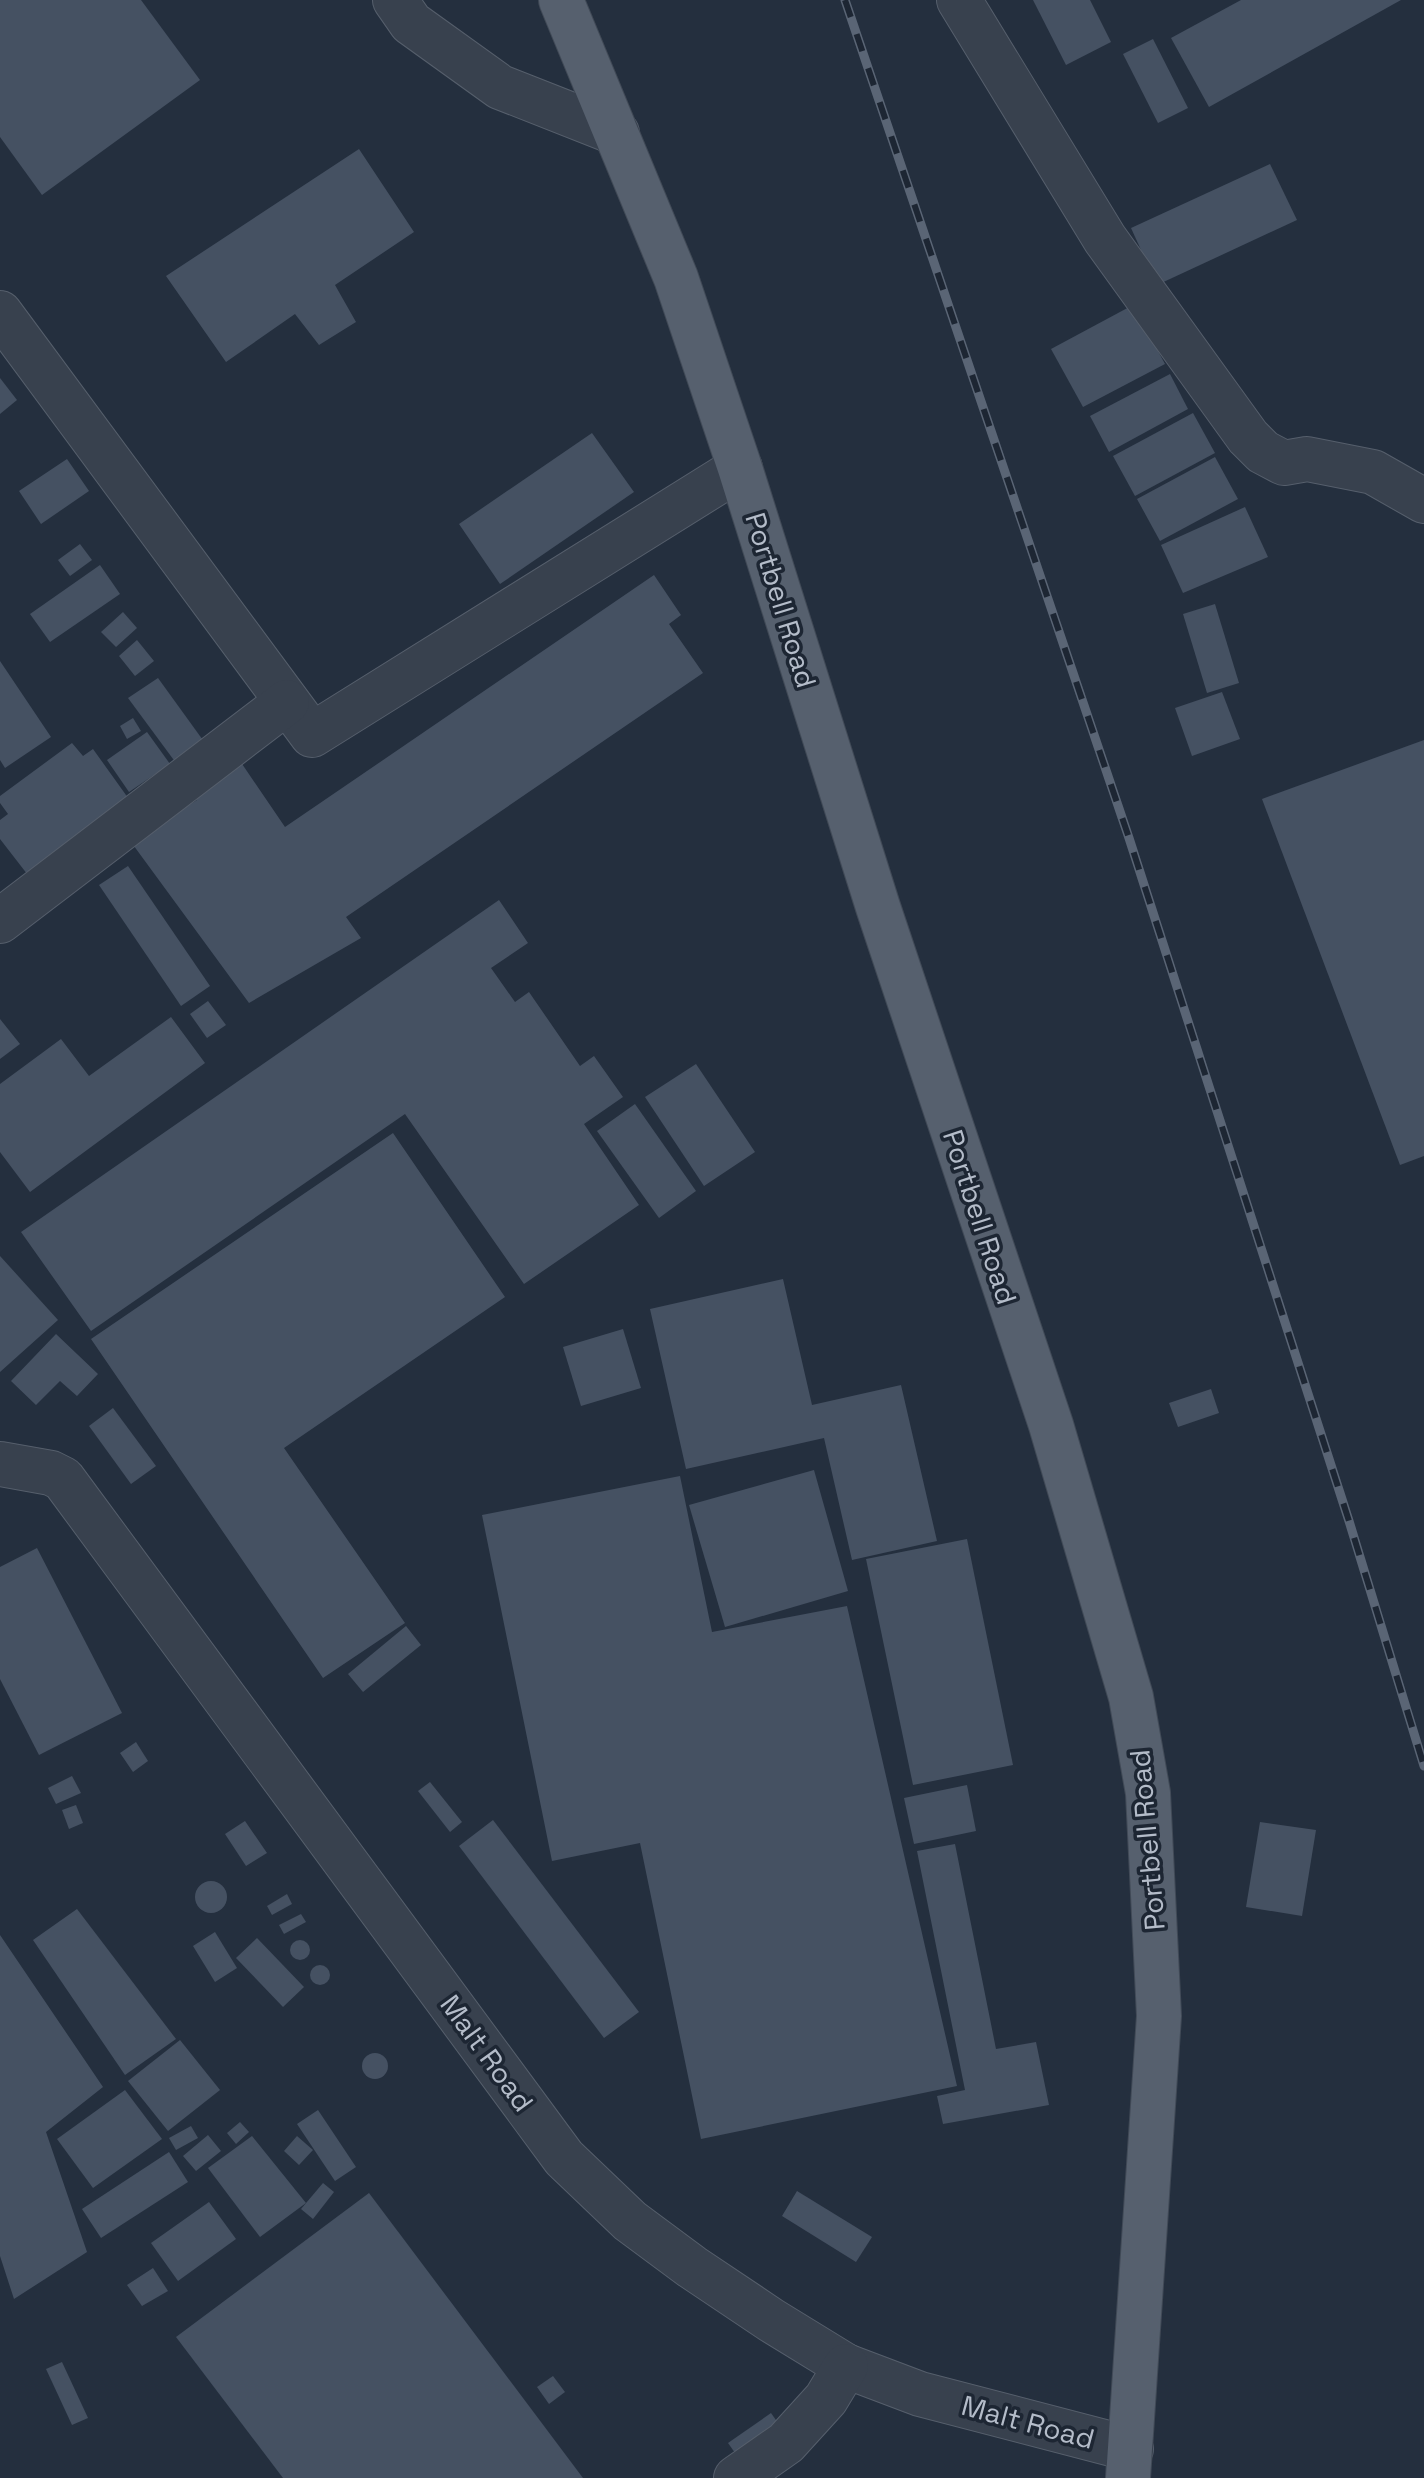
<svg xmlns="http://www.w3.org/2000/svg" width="1424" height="2478" font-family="'Space Grotesk',sans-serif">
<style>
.building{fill:#455162}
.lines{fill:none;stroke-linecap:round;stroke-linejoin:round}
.minor-casing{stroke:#565f6c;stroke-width:46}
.major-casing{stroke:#414a57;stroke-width:46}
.minor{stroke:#38414e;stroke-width:44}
.major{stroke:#56606e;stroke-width:44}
.rail-casing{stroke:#5a6575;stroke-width:9}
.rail{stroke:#1d2633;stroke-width:6;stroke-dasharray:18;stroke-linecap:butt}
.labels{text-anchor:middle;stroke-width:7;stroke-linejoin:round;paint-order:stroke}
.street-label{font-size:28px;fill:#b4bcc9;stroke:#1d2633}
</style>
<rect width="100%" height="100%" fill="#242f3e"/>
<!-- building -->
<g class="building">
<path d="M0,0H141L200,80L42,195L0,137Z"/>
<path d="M1033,0H1090L1111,42L1066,65Z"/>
<path d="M1241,0H1401L1209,107L1171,38Z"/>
<path d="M1153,39L1188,108L1158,123L1123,54Z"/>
<path d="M359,149L414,232L335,285L356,322L319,345L295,314L226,362L166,276Z"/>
<path d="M1270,164L1297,220L1157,285L1131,228Z"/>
<path d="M1133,305L1165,364L1083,407L1051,349Z"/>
<path d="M1170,374L1188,409L1109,452L1090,416Z"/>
<path d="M0,378L17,400L0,414Z"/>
<path d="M1193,413L1215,453L1135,496L1113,456Z"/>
<path d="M592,433L634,492L500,584L459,524Z"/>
<path d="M1215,457L1238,499L1160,541L1137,499Z"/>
<path d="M67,459L89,491L41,524L19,491Z"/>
<path d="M1245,507L1268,557L1183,593L1161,545Z"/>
<path d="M80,544L92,560L70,576L58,560Z"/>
<path d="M100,565L120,594L50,642L30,614Z"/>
<path d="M654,575L681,615L669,624L703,673L346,917L361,938L249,1003L131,842L197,800L190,791L238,758L285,827Z"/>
<path d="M1215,604L1239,683L1207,693L1183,614Z"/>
<path d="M123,612L137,628L116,647L101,632Z"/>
<path d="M137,640L154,661L135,676L119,656Z"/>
<path d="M0,661L51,737L5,768L0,760Z"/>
<path d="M158,678L205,743L176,763L128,698Z"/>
<path d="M1222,692L1240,739L1192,756L1175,708Z"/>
<path d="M133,718L141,731L127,739L120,726Z"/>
<path d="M147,732L170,764L129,792L107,760Z"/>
<path d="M1424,740V1156L1400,1165L1262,799Z"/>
<path d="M72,743L83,756L93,749L131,802L31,879L0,839V820L8,814L0,803V796Z"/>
<path d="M128,866L210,986L181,1006L99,885Z"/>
<path d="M499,900L528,943L491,968L515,1002L529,992L580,1066L594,1056L623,1097L584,1124L639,1205L524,1284L405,1114L91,1331L21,1232Z"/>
<path d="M208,1001L226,1025L207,1038L190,1014Z"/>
<path d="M171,1017L205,1063L30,1192L0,1152V1084L61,1039L89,1076Z"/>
<path d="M0,1019L20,1044L0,1059Z"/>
<path d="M696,1064L755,1152L704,1186L645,1097Z"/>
<path d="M635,1104L696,1191L659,1218L597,1131Z"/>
<path d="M393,1133L505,1297L284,1448L405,1623L323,1678L91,1339Z"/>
<path d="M0,1256L58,1320L0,1372Z"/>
<path d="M783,1279L812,1405L901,1385L937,1541L852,1560L824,1438L686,1469L650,1309Z"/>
<path d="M623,1329L641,1388L581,1406L563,1347Z"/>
<path d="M56,1334L98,1374L77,1396L60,1381L36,1405L11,1381Z"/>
<path d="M1211,1389L1219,1413L1178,1427L1169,1403Z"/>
<path d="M113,1408L156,1466L131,1484L89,1426Z"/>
<path d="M814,1470L848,1591L725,1627L689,1505Z"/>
<path d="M680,1476L712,1632L847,1606L957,2086L701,2139L640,1843L552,1861L482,1515Z"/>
<path d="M967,1539L1013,1765L913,1785L866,1559Z"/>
<path d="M37,1548L122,1713L39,1755L0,1679V1567Z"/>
<path d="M406,1626L421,1645L363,1692L348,1674Z"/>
<path d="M136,1742L148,1761L133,1772L120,1753Z"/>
<path d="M72,1776L81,1793L56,1804L48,1788Z"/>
<path d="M430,1782L462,1822L450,1832L418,1791Z"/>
<path d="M967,1785L976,1831L914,1844L904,1798Z"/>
<path d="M76,1805L83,1823L69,1829L62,1810Z"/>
<path d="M493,1820L639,2012L604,2038L459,1846Z"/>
<path d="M245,1821L267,1853L246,1866L225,1834Z"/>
<path d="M1260,1822L1316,1830L1302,1916L1246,1907Z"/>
<path d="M955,1844L996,2049L1036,2042L1049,2105L943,2124L937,2096L965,2090L917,1851Z"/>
<circle cx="211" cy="1897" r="16"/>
<path d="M287,1894L292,1904L272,1915L267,1906Z"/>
<path d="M77,1909L176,2039L125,2075L33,1940Z"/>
<path d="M301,1914L306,1922L284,1934L279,1925Z"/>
<path d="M215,1932L237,1968L215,1982L193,1946Z"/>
<path d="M0,1935L103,2087L46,2132L87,2252L14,2299L0,2256Z"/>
<path d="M257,1938L304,1987L283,2007L236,1958Z"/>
<circle cx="300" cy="1950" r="10"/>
<circle cx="320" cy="1975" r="10"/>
<path d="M180,2040L220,2090L168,2131L128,2081Z"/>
<circle cx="375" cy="2066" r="13"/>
<path d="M125,2090L162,2139L93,2188L57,2139Z"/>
<path d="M318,2110L356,2167L335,2181L297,2124Z"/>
<path d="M240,2122L249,2132L236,2144L227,2133Z"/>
<path d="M191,2126L198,2138L176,2150L169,2138Z"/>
<path d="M208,2135L221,2151L196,2171L183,2156Z"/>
<path d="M252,2136L306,2203L260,2237L208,2168Z"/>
<path d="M297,2136L313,2150L299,2165L284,2151Z"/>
<path d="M169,2152L188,2182L101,2238L82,2209Z"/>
<path d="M323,2183L334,2192L313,2219L301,2209Z"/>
<path d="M797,2191L872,2237L856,2262L782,2216Z"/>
<path d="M369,2193L583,2478H283L176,2337Z"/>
<path d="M209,2202L236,2239L178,2281L151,2243Z"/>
<path d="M153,2268L168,2291L142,2306L127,2285Z"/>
<path d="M62,2362L88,2418L72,2425L46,2369Z"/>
<path d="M553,2376L565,2392L549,2404L537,2387Z"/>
<path d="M771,2413L788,2437L745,2467L728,2443Z"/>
</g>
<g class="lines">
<defs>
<g id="minor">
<path d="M395,0L411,23L500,87L617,133"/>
<path d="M959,0L1105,239L1248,437L1263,452L1284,463L1307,459L1373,472L1424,501"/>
<path d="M0,313L312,735L740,468"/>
<path d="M0,921L287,702"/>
<path d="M0,1464L51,1473L63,1479L564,2158L630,2221L692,2267L771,2320L846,2366L920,2394L1131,2449"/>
<path d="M736,2478L786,2443L826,2399L846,2366"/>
</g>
<path id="major" d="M561,0L676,278L740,468L878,907L1051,1425L1131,1697L1148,1793L1159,2016L1128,2478"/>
</defs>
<!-- minor casing -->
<use href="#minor" class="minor-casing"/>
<!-- major casing -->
<use href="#major" class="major-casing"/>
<!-- minor -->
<use href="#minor" class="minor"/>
<!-- major -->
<use href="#major" class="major"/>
<defs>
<path id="rail" d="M845,0L1129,838L1349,1521L1424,1766"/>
</defs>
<!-- rail casing -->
<use href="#rail" class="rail-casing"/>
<!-- rail -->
<use href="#rail" class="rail"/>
</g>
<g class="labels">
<!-- street labels -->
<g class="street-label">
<text transform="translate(781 600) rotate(73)" y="10">Portbell Road</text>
<text transform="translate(980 1217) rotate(72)" y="10">Portbell Road</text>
<text transform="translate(1147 1840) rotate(-95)" y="10">Portbell Road</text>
<text transform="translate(487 2053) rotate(54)" y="10">Malt Road</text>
<text transform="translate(1028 2422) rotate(15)" y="10">Malt Road</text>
</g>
</g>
</svg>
